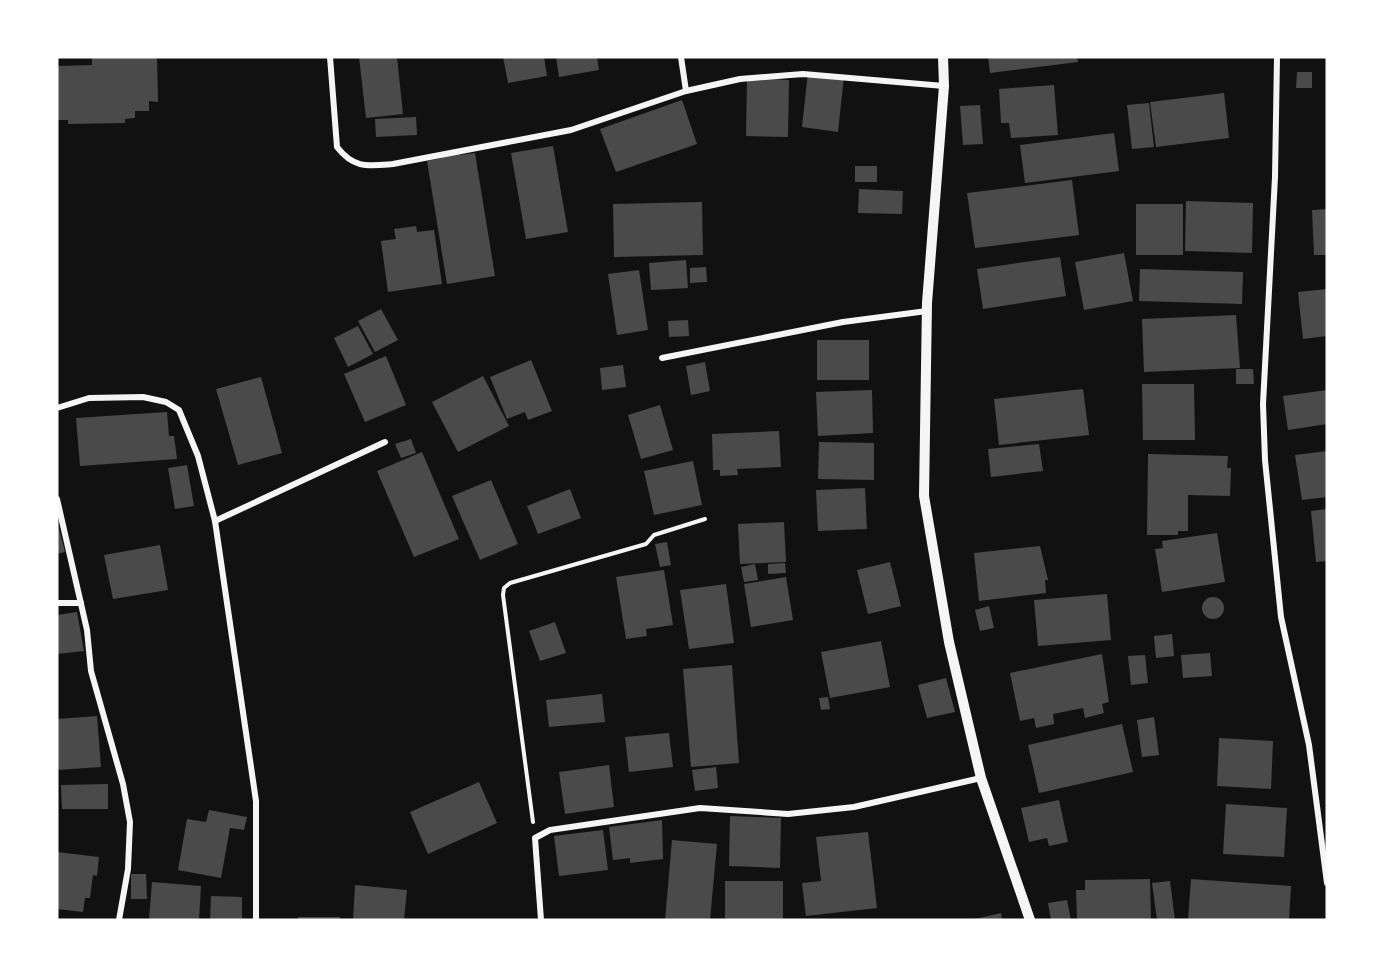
<svg xmlns="http://www.w3.org/2000/svg" width="1384" height="977" font-family="Montserrat,sans-serif">
<style>
.building{fill:#4a4a4a}
.lines{fill:none;stroke-linecap:round;stroke-linejoin:round}
.path{stroke:#f5f5f5;stroke-width:4}
.minor{stroke:#f5f5f5;stroke-width:6}
.tertiary{stroke:#f5f5f5;stroke-width:10}
</style>
<rect width="100%" height="100%" fill="#111"/>
<!-- building -->
<g class="building">
<path d="M92,57H157L158,102L149,101V111H135V118L125,119V123L68,124V120H57V66L92,65Z"/>
<path d="M359,57H397L403,114L366,118Z"/>
<path d="M503,57H544L547,76L508,83Z"/>
<path d="M556,57H597L599,70L559,77Z"/>
<path d="M988,57H1077L1078,62L990,73Z"/>
<path d="M808,72L844,76L838,132L802,127Z"/>
<path d="M1297,72H1312V88H1296Z"/>
<path d="M747,78L789,80L788,137L746,136Z"/>
<path d="M1054,85L1058,135L1011,138L1009,123H1001L999,89Z"/>
<path d="M1224,93L1229,138L1156,147L1150,102Z"/>
<path d="M682,100L697,144L616,172L600,129Z"/>
<path d="M1149,103L1154,147L1132,149L1127,105Z"/>
<path d="M980,105L983,144L963,145L960,106Z"/>
<path d="M416,117L417,135L376,137L375,119Z"/>
<path d="M1114,133L1119,171L1025,183L1020,145Z"/>
<path d="M553,146L568,232L526,239L511,153Z"/>
<path d="M459,150L460,155L475,153L495,276L447,284L427,161L442,158L441,153Z"/>
<rect x="855" y="166" width="22" height="16"/>
<path d="M1072,180L1079,235L975,248L967,193Z"/>
<path d="M859,189L903,191L902,214L858,213Z"/>
<path d="M1186,201L1253,203L1252,253L1185,251Z"/>
<path d="M702,202L703,255L614,257L613,204Z"/>
<rect x="1136" y="204" width="47" height="51"/>
<path d="M1327,209V255H1314L1312,210Z"/>
<path d="M416,226L417,232L434,230L442,284L388,292L381,241L396,239L394,229Z"/>
<path d="M1124,253L1133,301L1084,310L1075,262Z"/>
<path d="M1060,257L1066,296L983,309L977,269Z"/>
<path d="M686,260L688,288L651,290L649,263Z"/>
<path d="M706,267L707,282L690,283V268Z"/>
<path d="M1140,269L1243,272L1242,304L1139,301Z"/>
<path d="M639,270L648,330L617,335L608,274Z"/>
<path d="M1327,289V336L1303,339L1298,292Z"/>
<path d="M381,309L398,340L375,352L358,321Z"/>
<path d="M1236,315L1240,368L1144,372L1142,319Z"/>
<path d="M688,320L689,336L669,337L668,321Z"/>
<path d="M358,326L373,354L348,367L334,338Z"/>
<rect x="817" y="340" width="52" height="40"/>
<path d="M386,356L406,405L365,422L344,374Z"/>
<path d="M531,360L552,411L528,420L525,412L507,419L490,377Z"/>
<path d="M705,362L710,391L691,395L686,366Z"/>
<path d="M623,365L626,387L602,390L600,368Z"/>
<path d="M1236,369H1253L1254,384H1236Z"/>
<path d="M483,376L509,426L458,452L432,402Z"/>
<path d="M261,377L282,453L238,465L216,389Z"/>
<path d="M1142,384H1194L1195,440H1143Z"/>
<path d="M1083,389L1089,435L999,445L994,399Z"/>
<path d="M872,390L873,433L818,436L816,392Z"/>
<path d="M1327,390V424L1288,430L1283,396Z"/>
<path d="M660,405L673,450L641,459L628,415Z"/>
<path d="M167,412L169,436H174L177,459L80,466L76,418Z"/>
<path d="M779,431L781,467L737,469L738,475L720,476V470H713L712,434Z"/>
<path d="M411,439L416,453L401,458L395,444Z"/>
<path d="M819,442L874,443V480L818,479Z"/>
<path d="M1039,444L1043,471L991,477L988,449Z"/>
<path d="M1327,451V497L1302,500L1295,455Z"/>
<path d="M422,452L459,539L414,557L377,471Z"/>
<path d="M1148,454L1228,456L1227,468H1231L1230,496L1188,495V531H1178V535H1147Z"/>
<path d="M693,461L702,505L654,515L644,471Z"/>
<path d="M187,465L194,506L175,509L168,468Z"/>
<path d="M491,480L518,544L480,560L452,496Z"/>
<path d="M865,488L867,529L818,531L816,490Z"/>
<path d="M570,489L581,518L538,534L527,506Z"/>
<path d="M1327,509V561L1316,562L1311,511Z"/>
<path d="M57,521L65,552L57,554Z"/>
<path d="M784,522L786,562L740,564L738,524Z"/>
<path d="M1217,533L1225,582L1162,592L1155,549L1163,548L1162,541Z"/>
<path d="M667,542L671,565L660,567L655,544Z"/>
<path d="M160,545L168,590L113,599L104,555Z"/>
<path d="M1040,546L1048,580H1045L1046,593L979,601L974,553Z"/>
<path d="M890,562L901,606L868,614L857,570Z"/>
<path d="M785,563L786,573L768,574V564Z"/>
<path d="M755,564L758,580L744,582L741,567Z"/>
<path d="M664,570L673,625L646,629L647,636L626,639L616,577Z"/>
<path d="M786,577L793,620L751,627L744,584Z"/>
<path d="M726,584L734,643L689,649L680,590Z"/>
<path d="M1107,594L1111,640L1038,646L1034,600Z"/>
<circle cx="1213" cy="608" r="11"/>
<path d="M989,606L994,628L980,631L975,610Z"/>
<path d="M77,612L84,651L57,654V615Z"/>
<path d="M555,622L566,653L540,661L529,631Z"/>
<path d="M1172,634L1174,656L1156,658L1154,636Z"/>
<path d="M881,641L890,687L830,698L821,652Z"/>
<path d="M1210,653L1212,676L1183,678L1181,655Z"/>
<path d="M1102,654L1109,702L1102,704L1104,713L1085,718L1083,708L1053,714L1054,724L1036,728L1034,718L1020,721L1010,673Z"/>
<path d="M1145,655L1148,683L1131,685L1128,656Z"/>
<path d="M732,665L739,763L691,767L683,669Z"/>
<path d="M946,678L955,712L927,718L918,685Z"/>
<path d="M602,694L605,722L549,727L546,700Z"/>
<path d="M828,697L830,709L821,710L819,698Z"/>
<path d="M97,716L101,767L57,770V719Z"/>
<path d="M1154,717L1159,755L1142,757L1137,720Z"/>
<path d="M1122,724L1133,772L1039,793L1028,745Z"/>
<path d="M669,733L673,767L629,772L625,737Z"/>
<path d="M1219,738L1273,741L1271,789L1217,786Z"/>
<path d="M609,765L614,807L565,814L559,772Z"/>
<path d="M716,767L718,788L695,791L692,770Z"/>
<path d="M479,782L497,823L428,854L410,812Z"/>
<path d="M108,784V809H62L61,785Z"/>
<path d="M1059,800L1068,842L1049,846L1047,838L1029,842L1021,808Z"/>
<path d="M1226,804L1287,808L1284,857L1223,854Z"/>
<path d="M209,810L247,817L244,830L230,828L221,878L178,870L187,819L206,822Z"/>
<path d="M730,816L781,818L780,868L729,866Z"/>
<path d="M662,820L663,859L630,863V858L613,860L609,827Z"/>
<path d="M603,830L608,870L559,876L554,836Z"/>
<path d="M868,832L877,908L806,916L802,883L821,881L816,837Z"/>
<path d="M672,840L717,844L710,920H665Z"/>
<path d="M57,852L99,857L97,876L93,875L90,898H85L83,912L57,909Z"/>
<path d="M131,874H146L147,899H131Z"/>
<path d="M1150,879L1151,920H1077L1076,890H1085V880Z"/>
<path d="M1191,879L1291,886L1289,920H1188Z"/>
<rect x="725" y="881" width="58" height="39"/>
<path d="M1170,881L1175,920H1157L1152,883Z"/>
<path d="M152,882L201,886L199,920H149Z"/>
<path d="M355,885L407,890L404,920H353Z"/>
<path d="M211,896L242,897V920H210Z"/>
<path d="M1067,900L1071,920H1051L1048,903Z"/>
<path d="M1001,913L1002,920H975V919Z"/>
<rect x="298" y="917" width="42" height="3"/>
</g>
<g class="lines">
<!-- path -->
<path class="path" d="M533,822L503,595L504,588L510,583L646,544L654,535L705,519"/>
<!-- minor -->
<g class="minor">
<path d="M330,57L337,147C354,169 368,166 393,164L571,130L686,91L740,79L803,74L944,86"/>
<path d="M681,57L686,91"/>
<path d="M1277,57L1275,177L1263,404L1265,460L1281,617L1309,745L1327,883"/>
<path d="M662,358L843,322L927,311"/>
<path d="M57,408L89,398L143,397L166,402L179,410L198,456L215,521L256,801V920"/>
<path d="M57,499L87,630L91,671L123,784L130,822L128,869L119,920"/>
<path d="M215,521L385,442"/>
<path d="M57,603H81"/>
<path d="M541,920L535,838L550,830L700,808L788,814L854,807L981,778"/>
</g>
<!-- tertiary -->
<path class="tertiary" d="M943,57L944,86L927,303L924,496L949,642L981,778L1030,920"/>
</g>
<!-- border -->
<rect width="1384" height="977" fill="none" stroke="#ffffff" stroke-width="117"/>
</svg>
